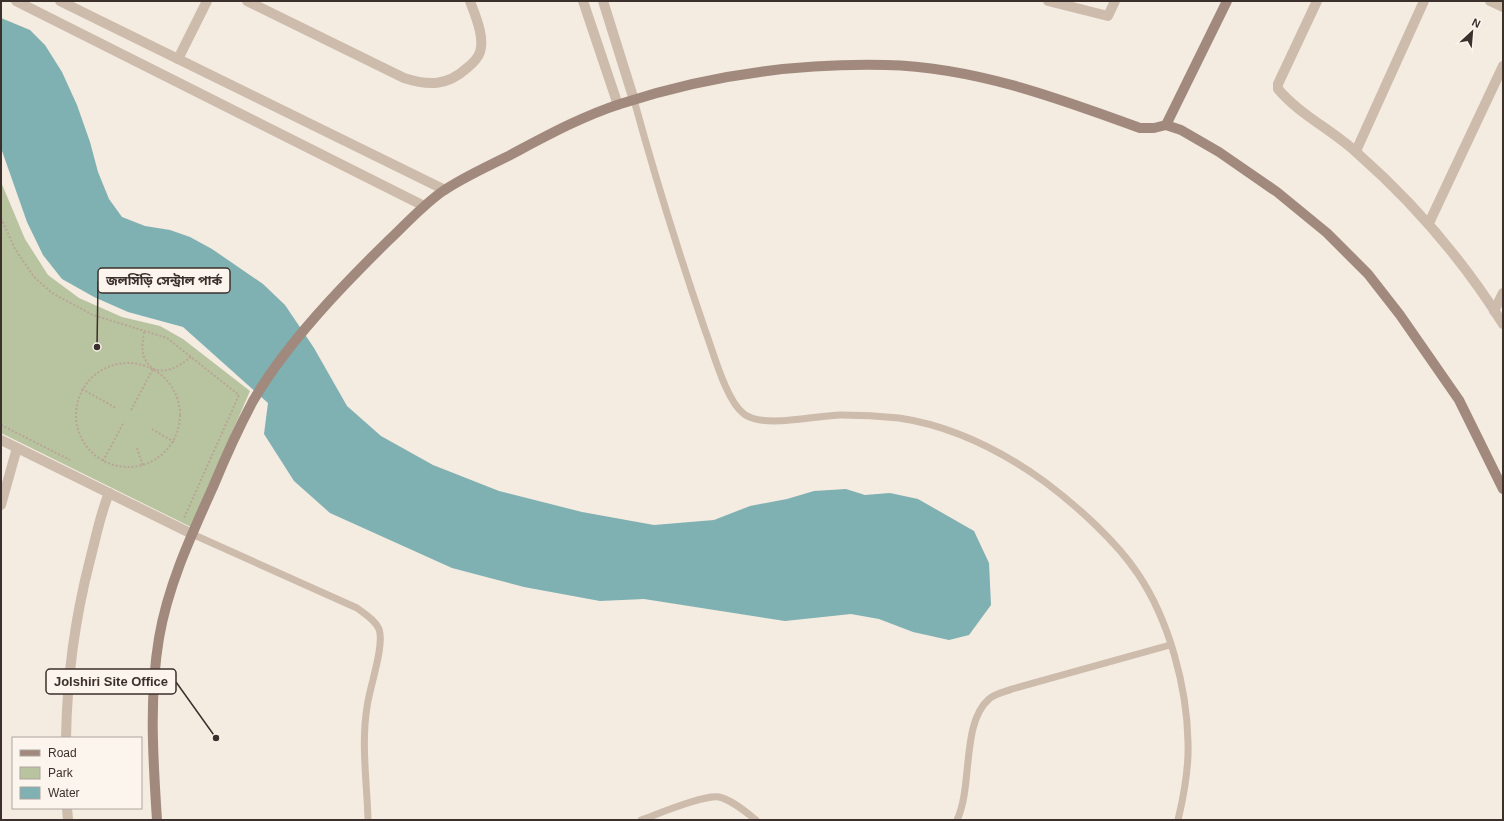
<svg xmlns="http://www.w3.org/2000/svg" width="1504" height="821" font-family="Arial,'Noto Sans Bengali',sans-serif">
<style>
.green{fill:#b8c4a0}
.water{fill:#7fb0b2}
.lines{fill:none;stroke-linecap:round;stroke-linejoin:round}
.path{stroke:#b9a596;stroke-width:2;stroke-dasharray:2 2;stroke-linecap:butt}
.lane{stroke:#cdbbac;stroke-width:7}
.street{stroke:#cdbbac;stroke-width:10}
.secondary{stroke:#a18a7d;stroke-width:10}
.leader{fill:none;stroke:#3b302b;stroke-width:1.5}
.callout-dot{fill:#3b302b;stroke:#fbf5ee;stroke-width:1.5}
.callout{fill:#fbf5ee;stroke:#3b302b;stroke-width:1.5}
.callout-label{font-size:13px;text-anchor:middle;font-weight:bold;fill:#3b302b}
</style>
<rect width="100%" height="100%" fill="#f4ebe1"/>
<!-- green -->
<path class="green" d="M1,182L25,239L48,275L79,298L122,317L160,326L183,339L250,391L191,527L1,433Z"/>
<!-- water -->
<path class="water" d="M1,18L30,30L45,45L62,72L77,105L90,142L98,172L109,199L122,217L145,226L170,230L190,237L212,249L263,284L285,305L314,348L347,406L381,436L433,465L499,491L582,512L654,525L714,520L750,506L787,499L814,491L846,489L865,495L890,493L918,499L974,531L989,563L991,605L969,635L949,640L913,632L879,619L851,614L785,621L644,599L600,601L524,587L452,568L330,513L294,481L264,434L268,403L183,327L128,312L94,297L62,279L43,255L27,222L1,148Z"/>
<g class="lines">
<!-- path -->
<g class="path">
<path d="M1,218L15,249L34,277L52,293L93,315L167,338L239,395L184,518"/>
<path d="M144,332C143,340 141,349 144,357C154,381 178,368 191,357"/>
<circle cx="128" cy="415" r="52"/>
<path d="M82,389L116,408"/>
<path d="M131,410L153,369"/>
<path d="M1,425L70,460"/>
<path d="M152,429L174,442"/>
<path d="M137,448L143,466"/>
<path d="M103,461L124,422"/>
</g>
<!-- lane -->
<g class="lane">
<path d="M634,100C655,177 679,254 705,330C713,351 726,401 744,414C763,429 817,415 841,415C860,415 880,416 899,418C953,426 1002,451 1045,482C1077,506 1116,541 1138,574C1169,620 1187,687 1188,742C1189,768 1184,795 1178,820"/>
<path d="M192,534L357,608C365,614 375,620 379,629C385,645 369,689 367,707C361,744 367,783 368,820"/>
<path d="M641,820C658,814 702,795 719,797C732,800 746,812 756,820"/>
<path d="M957,820C973,787 961,723 989,699C994,694 1005,692 1012,689L1170,645"/>
</g>
<!-- street -->
<g class="street">
<path d="M16,1L424,206"/>
<path d="M60,1L445,190"/>
<path d="M247,1L404,78C429,86 447,86 467,68C472,64 478,58 480,52C485,37 475,15 470,1"/>
<path d="M583,1L618,105"/>
<path d="M603,1L634,100"/>
<path d="M1048,1L1108,16L1115,1"/>
<path d="M1317,1L1278,84V89C1299,114 1332,130 1356,152C1413,202 1463,260 1503,324"/>
<path d="M1490,1L1503,7"/>
<path d="M178,59L207,1"/>
<path d="M1356,151L1424,1"/>
<path d="M1429,223L1503,66"/>
<path d="M1494,311L1503,293"/>
<path d="M1,440L192,534"/>
<path d="M1,505L17,448"/>
<path d="M66,738C67,678 75,618 90,560C96,537 100,515 109,493"/>
<path d="M67,808L68,820"/>
</g>
<!-- secondary -->
<g class="secondary">
<path d="M1166,125L1227,1"/>
<path d="M157,820C153,759 149,698 159,638C168,585 191,536 213,487C225,458 238,429 253,401C286,344 342,286 389,240C407,223 423,205 443,191C465,176 491,165 514,153C548,135 583,116 620,104C705,76 796,63 886,65C974,67 1058,98 1140,128H1154L1166,125L1181,130L1219,152L1277,192L1327,233L1368,274L1400,315L1459,400L1503,489"/>
</g>
</g>
<!-- callouts -->
<path class="leader" d="M97 347L98 281M216 738L176 682"/>
<g class="callout-dot">
<circle cx="97" cy="347" r="4"/>
<circle cx="216" cy="738" r="4"/>
</g>
<g class="callout">
<rect x="98" y="268" width="132" height="25" rx="4"/>
<rect x="46" y="669" width="130" height="25" rx="4"/>
</g>
<g class="callout-label">
<text x="164" y="285">জলসিঁড়ি সেন্ট্রাল পার্ক</text>
<text x="111" y="686">Jolshiri Site Office</text>
</g>
<!-- border -->
<rect width="1504" height="821" fill="none" stroke="#3b302b" stroke-width="4"/>
<!-- legend -->
<rect x="12" y="737" width="130" height="72" fill="#fbf5ee" stroke="#aea6a0"/>
<rect x="20" y="750" width="20" height="6" fill="#a18a7d" stroke="#aea6a0"/>
<text x="48" y="757" font-size="12" fill="#3b302b">Road</text>
<rect x="20" y="767" width="20" height="12" fill="#b8c4a0" stroke="#aea6a0"/>
<text x="48" y="777" font-size="12" fill="#3b302b">Park</text>
<rect x="20" y="787" width="20" height="12" fill="#7fb0b2" stroke="#aea6a0"/>
<text x="48" y="797" font-size="12" fill="#3b302b">Water</text>
<!-- north arrow -->
<g transform="translate(1472 32) rotate(26)" stroke="#fbf5ee" stroke-width="3" paint-order="stroke">
<path d="M0-3L7 15L0 10L-7 15Z" fill="#3b302b"/>
<text y="-6" font-size="11" font-weight="bold" text-anchor="middle" fill="#3b302b">N</text>
</g>
</svg>
